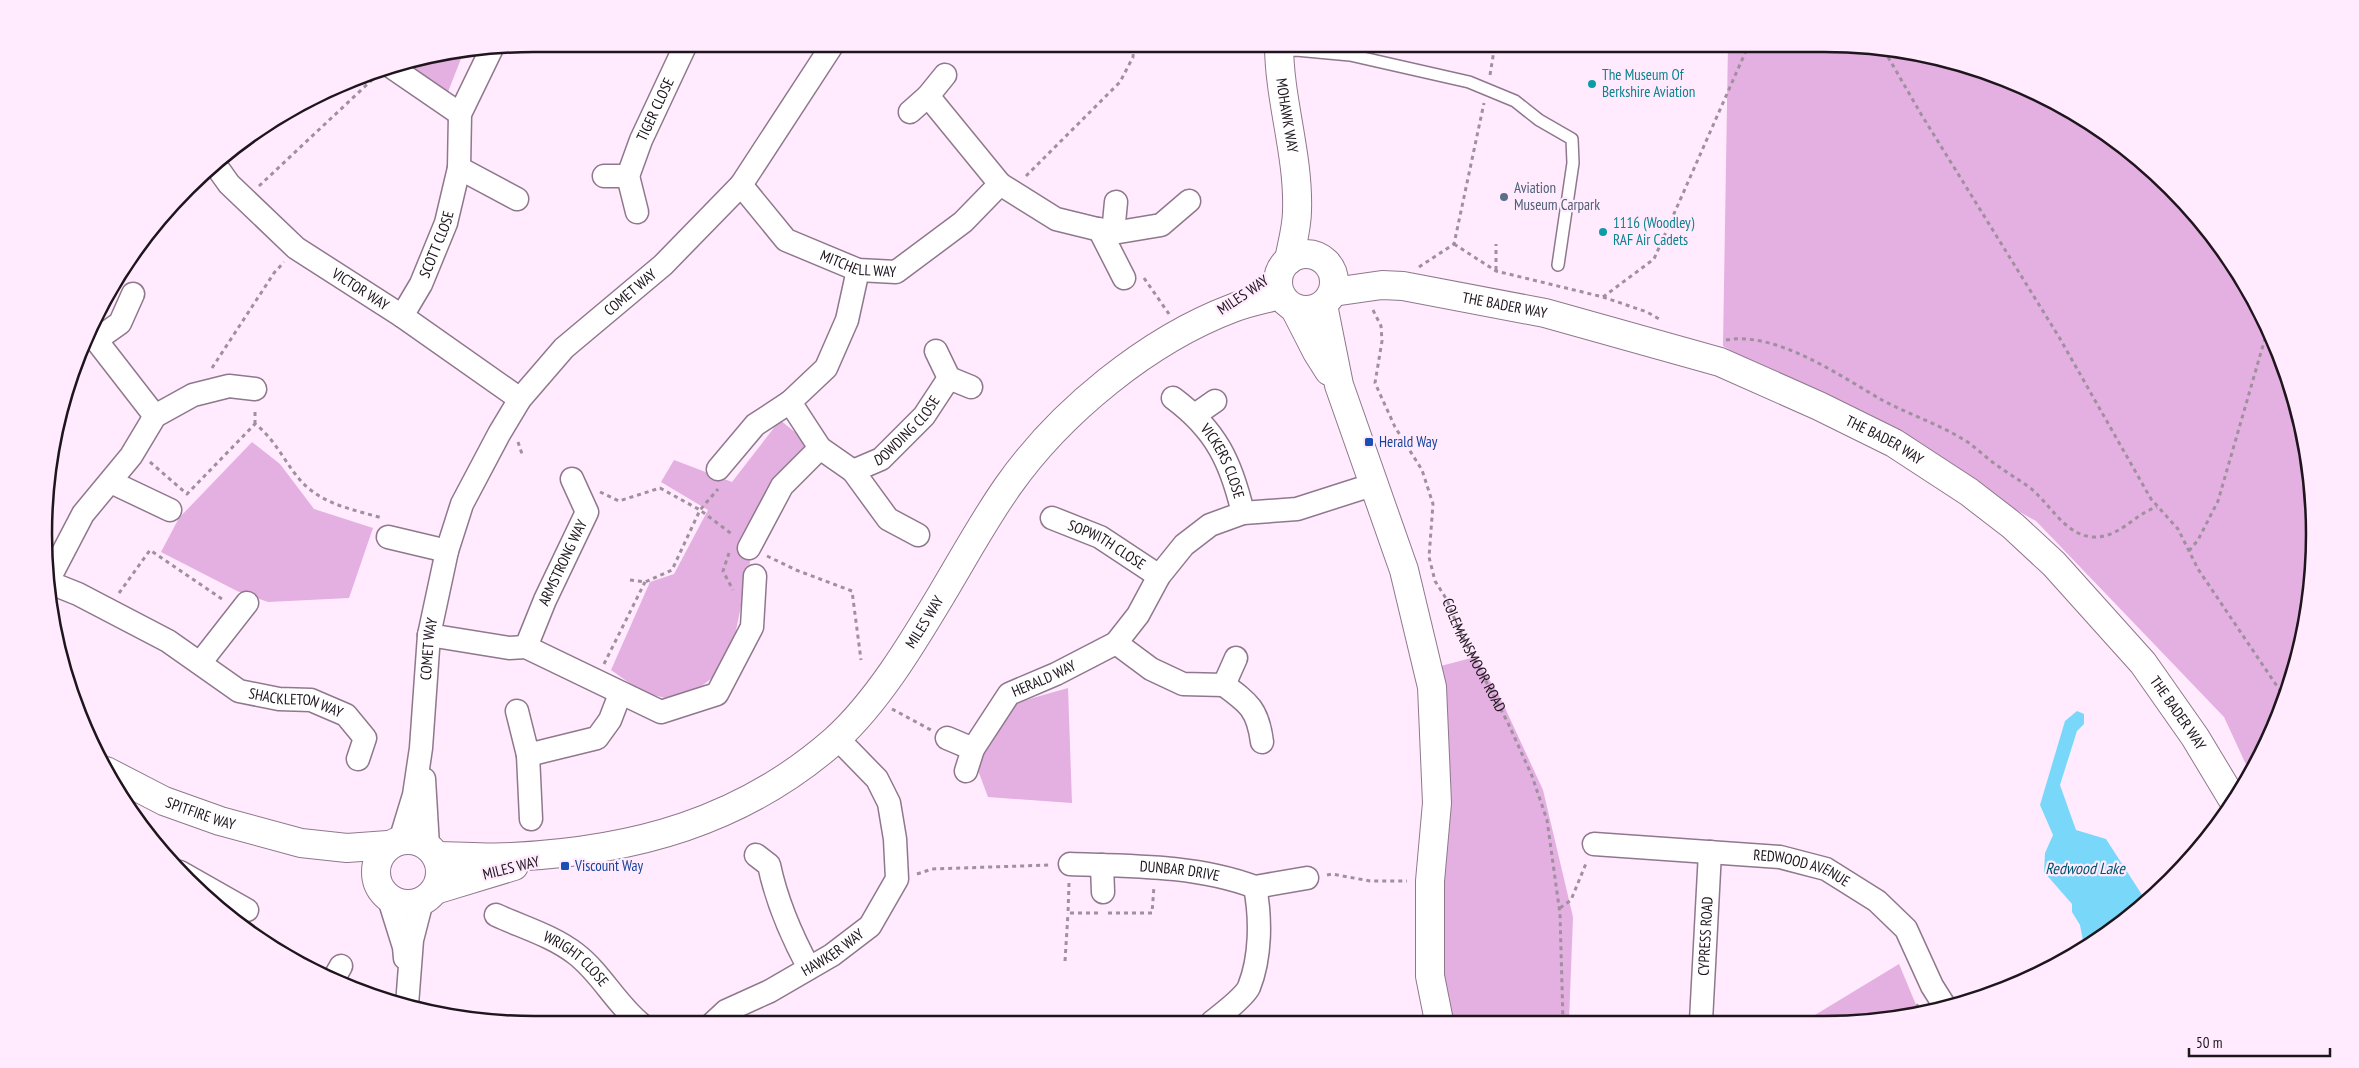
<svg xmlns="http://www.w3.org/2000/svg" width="2359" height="1068" font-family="'PT Sans Narrow',sans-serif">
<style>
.green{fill:#e4afe1}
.water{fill:#79d8fa}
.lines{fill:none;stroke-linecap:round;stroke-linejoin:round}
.lane-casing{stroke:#8f788d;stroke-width:14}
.street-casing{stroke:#8f788d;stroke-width:25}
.secondary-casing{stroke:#8f788d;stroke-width:30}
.path{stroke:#9f909e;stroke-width:3;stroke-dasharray:4 4;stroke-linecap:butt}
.lane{stroke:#fff;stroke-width:11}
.street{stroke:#fff;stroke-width:22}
.secondary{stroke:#fff;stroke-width:28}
.culture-dot{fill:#0f9aa8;stroke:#ffebfd;stroke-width:2}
.service-dot{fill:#5c6f8a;stroke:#ffebfd;stroke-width:2}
.transit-dot{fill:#1a4fb4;stroke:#ffebfd;stroke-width:2}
.labels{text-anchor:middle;stroke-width:4.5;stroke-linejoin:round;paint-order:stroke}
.culture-label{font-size:15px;fill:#0d838f;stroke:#ffebfd;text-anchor:start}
.street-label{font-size:15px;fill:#1e151d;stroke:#ffebfd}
.service-label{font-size:15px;fill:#4e5e75;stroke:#ffebfd;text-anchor:start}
.transit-label{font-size:15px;fill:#164399;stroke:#ffebfd;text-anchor:start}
.water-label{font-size:16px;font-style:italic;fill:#00566d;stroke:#ffebfd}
.rim{fill:none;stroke:#1e151d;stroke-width:2.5}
</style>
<rect width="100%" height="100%" fill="#ffebfd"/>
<!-- green -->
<g class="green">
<path d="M1728,44H1825L1920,53L2012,81L2097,126L2171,187L2232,261L2278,346L2306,438L2315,534L2306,629L2278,721L2249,771L2224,717L2036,521L1723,346Z"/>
<path d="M464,51L446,97L396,65L439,53Z"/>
<path d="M780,420L812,446L748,537L750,562L734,640L716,675L691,694L665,698L642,692L611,670L650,582L674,574L708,510L661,482L674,460L732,482Z"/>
<path d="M252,442L280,464L314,509L373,528L349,598L268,602L237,591L161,552L179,518Z"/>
<path d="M1475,657L1499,695L1543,790L1573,917L1569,1021H1447L1442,997L1437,667Z"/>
<path d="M1068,688L1072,803L988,797L976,765L1008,705Z"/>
<path d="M1899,964L1919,1012L1889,1020H1810V1018Z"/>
</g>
<!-- water -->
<path class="water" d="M2077,711L2084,714V724L2077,731L2060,785L2076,830L2106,839L2146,901L2124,923L2084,946L2080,925L2072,912V904L2044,872L2045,853L2053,835L2040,805L2065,721Z"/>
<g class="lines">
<defs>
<path id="lane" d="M1279,51L1296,50L1350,55L1469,82L1515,101L1539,120L1572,139L1573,163L1558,265"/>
<g id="street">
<path d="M390,66L460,114"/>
<path d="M945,75L928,96L1000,184"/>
<path d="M910,112L928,96"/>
<path id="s2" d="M214,163L229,184L296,248L402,316L520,399"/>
<path d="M459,168L517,199"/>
<path id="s3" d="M604,176H628L641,140L686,44"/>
<path d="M628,176L637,212"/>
<path id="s4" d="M741,185L786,240L858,270L896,272L963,222L1000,184L1056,219L1113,233L1161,225L1189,201"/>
<path d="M1099,229L1124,278"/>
<path d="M1113,233L1116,202"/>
<path d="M133,294L120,323L96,340L155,416"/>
<path id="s5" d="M402,316L421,284L446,223L459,168L460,114L492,48"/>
<path d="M949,378L971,387"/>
<path id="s6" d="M1173,398C1216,430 1231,462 1243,513"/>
<path id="s7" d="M790,402L820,448L853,471L881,459L924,416L949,378L936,351"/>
<path d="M1195,415L1215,401"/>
<path d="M718,469L755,425L790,402L826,368L847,320L858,270"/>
<path d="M853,471L888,519L918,535"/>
<path d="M111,482L170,510"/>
<path id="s8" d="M1052,518L1100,537L1159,576"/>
<path d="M388,537L447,551"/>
<path d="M749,548L782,486L820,448"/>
<path d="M48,581L83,514L131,456L155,416L193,395L229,386L255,389"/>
<path id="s9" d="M48,582L78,594L168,641L239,691L279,699L311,700L346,715L365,738L358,759"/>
<path d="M429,635L509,648L526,647L661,712L717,694L752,627L755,576"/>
<path d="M1116,643L1151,669L1183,684L1224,685L1236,658"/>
<path id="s10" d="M526,647L545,600L587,512L572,479"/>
<path d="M200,663L247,603"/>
<path d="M1224,685C1249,703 1258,710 1262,742"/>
<path d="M517,711L528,755L597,738L610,720L620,694"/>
<path id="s11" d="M947,738L973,749L1009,694L1056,674L1116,643L1138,615L1159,576L1184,545L1210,525L1243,513L1297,509L1375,484"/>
<path d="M528,755L531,819"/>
<path d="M966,771L973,749"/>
<path d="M424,779L428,846"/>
<path id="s12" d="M400,841L414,795L421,748L429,635L447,551L462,504L499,434L520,399L564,348L663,265L741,185L833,44"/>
<path id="s13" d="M1594,844L1780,857L1826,869L1877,901L1906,929L1932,986L1944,1005"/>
<path d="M756,855L769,865C777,903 791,935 809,968"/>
<path id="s14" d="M1070,864C1131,866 1197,865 1255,887C1261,918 1261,957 1249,987C1245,996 1221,1015 1212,1022"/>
<path d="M1102,865L1103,892"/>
<path d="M180,872L247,910"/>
<path d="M1255,887L1307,878"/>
<path d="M389,899L404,947L405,958"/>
<path id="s15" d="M496,915C522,927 553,936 576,954C601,973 616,1004 641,1024"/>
<path d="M333,980L341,966"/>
<path d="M407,1005L412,940L422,901"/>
<path id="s16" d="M1701,1021L1710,852"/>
<path id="s17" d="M712,1024L726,1011L770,991L832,955L870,926L897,879L895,839L889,803L877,779L837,738"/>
</g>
<g id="secondary">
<path id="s18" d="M1279,44C1279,100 1299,155 1297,211C1297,227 1292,244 1289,260"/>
<circle cx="1306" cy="282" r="28"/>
<path id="s19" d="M1333,292L1382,285L1403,286L1545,313L1720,362L1819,406L1894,443L1969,492L2013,526L2054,564L2143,663L2195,737L2233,800"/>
<path d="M1323,305L1339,385L1404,570L1432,687L1437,803L1430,881V976L1439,1021"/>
<path d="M1295,309L1317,352L1329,371"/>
<path id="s20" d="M106,771L164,801L220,821L301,843L347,848L388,845"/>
<circle cx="408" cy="872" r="32"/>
<path id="s21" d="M436,856C461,856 487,859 512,857C633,851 742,822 835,740C878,701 913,642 943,592C964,557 984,520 1008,486C1060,412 1148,340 1233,308C1248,302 1265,299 1280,295"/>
<path d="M435,890L514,866"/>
</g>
</defs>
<!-- lane casing -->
<use href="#lane" class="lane-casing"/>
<!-- street casing -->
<use href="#street" class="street-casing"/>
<!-- secondary casing -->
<use href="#secondary" class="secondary-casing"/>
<!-- path -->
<g class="path">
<path d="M1884,50L1921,114L2059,337L2151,499L2178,529L2198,569L2285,698"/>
<path d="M1490,75L1495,44"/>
<path d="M1026,176L1120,82L1133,57L1134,44"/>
<path d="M259,186L375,77"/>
<path d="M1454,244L1496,271L1603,297L1647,312L1661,320"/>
<path d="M1419,267L1454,244L1484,103"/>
<path d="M1496,270V244"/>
<path d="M1144,278L1169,314"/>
<path d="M1603,297L1654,259L1749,44"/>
<path id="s1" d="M1373,310L1381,326L1382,341L1375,383L1395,427L1422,470L1433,504L1429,557L1435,581L1447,600L1459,630L1508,723L1532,776L1547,820L1560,914L1563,1021"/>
<path d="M1726,340C1777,331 1840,376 1882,400C1908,414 1936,423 1961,438C1972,444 1981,453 1991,461C2003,470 2016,478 2029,487C2049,502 2064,535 2093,537C2120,538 2134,514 2157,507"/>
<path d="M212,368L274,273L284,262"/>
<path d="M255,424V408"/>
<path d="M518,442L522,454"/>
<path d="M150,462L187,494L255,424C278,441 287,469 307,487C329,506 355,510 382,518"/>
<path d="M600,492L619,501L660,488L700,510L733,535"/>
<path d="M2189,551L2198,540L2218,501L2268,328"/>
<path d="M729,553L723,571L733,590"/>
<path d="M767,556L796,570L852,591L861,660"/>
<path d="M630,580L645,582L672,570L700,510L718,489"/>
<path d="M119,593L150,550L225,601"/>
<path d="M604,664L645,582"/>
<path d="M892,709L931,730"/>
<path d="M917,874L932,869L1050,865"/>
<path d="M1327,875L1332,874L1370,881H1407"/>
<path d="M1069,883L1068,913H1099"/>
<path d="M1560,908L1571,900L1587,861"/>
<path d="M1108,913H1152L1154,886"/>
<path d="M1065,961L1068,913"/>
<path d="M1911,1014L1920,1002"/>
</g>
<!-- lane -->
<use href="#lane" class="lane"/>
<!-- street -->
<use href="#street" class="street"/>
<!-- secondary -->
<use href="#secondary" class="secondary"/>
</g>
<!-- markers -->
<g class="culture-dot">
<circle cx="1592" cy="84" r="5"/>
<circle cx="1603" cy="232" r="5"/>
</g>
<circle class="service-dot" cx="1504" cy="197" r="5"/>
<g class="transit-dot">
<rect x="1364" y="437" width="10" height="10" rx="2.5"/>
<rect x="560" y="861" width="10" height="10" rx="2.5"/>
</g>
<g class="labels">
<!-- culture labels -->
<g class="culture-label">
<text x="1602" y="80">The Museum Of<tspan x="1602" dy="17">Berkshire Aviation</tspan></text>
<text x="1613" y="228">1116 (Woodley)<tspan x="1613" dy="17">RAF Air Cadets</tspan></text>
</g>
<!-- street labels -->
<g class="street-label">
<text dy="5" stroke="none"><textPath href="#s3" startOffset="96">TIGER CLOSE</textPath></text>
<text dy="5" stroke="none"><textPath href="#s18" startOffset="72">MOHAWK WAY</textPath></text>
<text dy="5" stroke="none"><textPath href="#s5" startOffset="80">SCOTT CLOSE</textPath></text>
<text dy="5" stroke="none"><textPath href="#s4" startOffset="148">MITCHELL WAY</textPath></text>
<text dy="5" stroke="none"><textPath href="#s2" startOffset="195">VICTOR WAY</textPath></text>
<text dy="5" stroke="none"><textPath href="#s12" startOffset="618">COMET WAY</textPath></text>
<text transform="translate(1243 295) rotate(-34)" y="5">MILES WAY</text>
<text dy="5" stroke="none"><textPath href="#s19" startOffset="174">THE BADER WAY</textPath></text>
<text dy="5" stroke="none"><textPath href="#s7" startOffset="164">DOWDING CLOSE</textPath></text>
<text dy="5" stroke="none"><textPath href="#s19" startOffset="579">THE BADER WAY</textPath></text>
<text dy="5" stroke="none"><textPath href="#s6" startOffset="82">VICKERS CLOSE</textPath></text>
<text dy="5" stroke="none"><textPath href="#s8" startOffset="61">SOPWITH CLOSE</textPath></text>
<text dy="5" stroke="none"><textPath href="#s10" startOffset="92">ARMSTRONG WAY</textPath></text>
<text dy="5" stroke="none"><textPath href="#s21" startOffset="575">MILES WAY</textPath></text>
<text dy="5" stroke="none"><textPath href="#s12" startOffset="195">COMET WAY</textPath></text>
<text dy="5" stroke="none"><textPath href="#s1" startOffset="372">COLEMANSMOOR ROAD</textPath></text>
<text dy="5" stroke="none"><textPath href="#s11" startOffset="132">HERALD WAY</textPath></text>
<text dy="5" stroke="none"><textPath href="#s9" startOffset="279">SHACKLETON WAY</textPath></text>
<text dy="5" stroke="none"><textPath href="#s19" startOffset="984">THE BADER WAY</textPath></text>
<text dy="5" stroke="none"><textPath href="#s20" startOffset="104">SPITFIRE WAY</textPath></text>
<text transform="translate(511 868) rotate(-14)" y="5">MILES WAY</text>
<text dy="5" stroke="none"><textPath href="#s13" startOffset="210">REDWOOD AVENUE</textPath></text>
<text dy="5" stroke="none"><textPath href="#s14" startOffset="110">DUNBAR DRIVE</textPath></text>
<text dy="5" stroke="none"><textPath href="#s16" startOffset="85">CYPRESS ROAD</textPath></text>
<text dy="5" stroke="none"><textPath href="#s17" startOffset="141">HAWKER WAY</textPath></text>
<text dy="5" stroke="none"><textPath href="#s15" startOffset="92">WRIGHT CLOSE</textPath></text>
</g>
<!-- service labels -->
<g class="service-label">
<text x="1514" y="193">Aviation<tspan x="1514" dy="17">Museum Carpark</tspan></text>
</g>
<!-- transit labels -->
<g class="transit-label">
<text x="1379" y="447">Herald Way</text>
<text x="575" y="871">Viscount Way</text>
</g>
<!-- water labels -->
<g class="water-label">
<text x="2085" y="874">Redwood Lake</text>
</g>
</g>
<!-- crop -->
<path d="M0 0H2359V1068H0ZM534 52H1824A482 482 0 0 1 2306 534V534A482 482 0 0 1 1824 1016H534A482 482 0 0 1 52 534V534A482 482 0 0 1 534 52Z" fill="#ffebfd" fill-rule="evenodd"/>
<path class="rim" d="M534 52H1824A482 482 0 0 1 2306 534V534A482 482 0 0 1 1824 1016H534A482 482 0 0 1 52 534V534A482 482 0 0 1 534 52Z"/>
<!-- scale -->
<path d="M2189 1048v8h141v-8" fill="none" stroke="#1e151d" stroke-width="2.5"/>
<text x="2196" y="1048" font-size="15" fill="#1e151d" stroke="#ffebfd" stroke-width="4" paint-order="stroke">50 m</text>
</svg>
